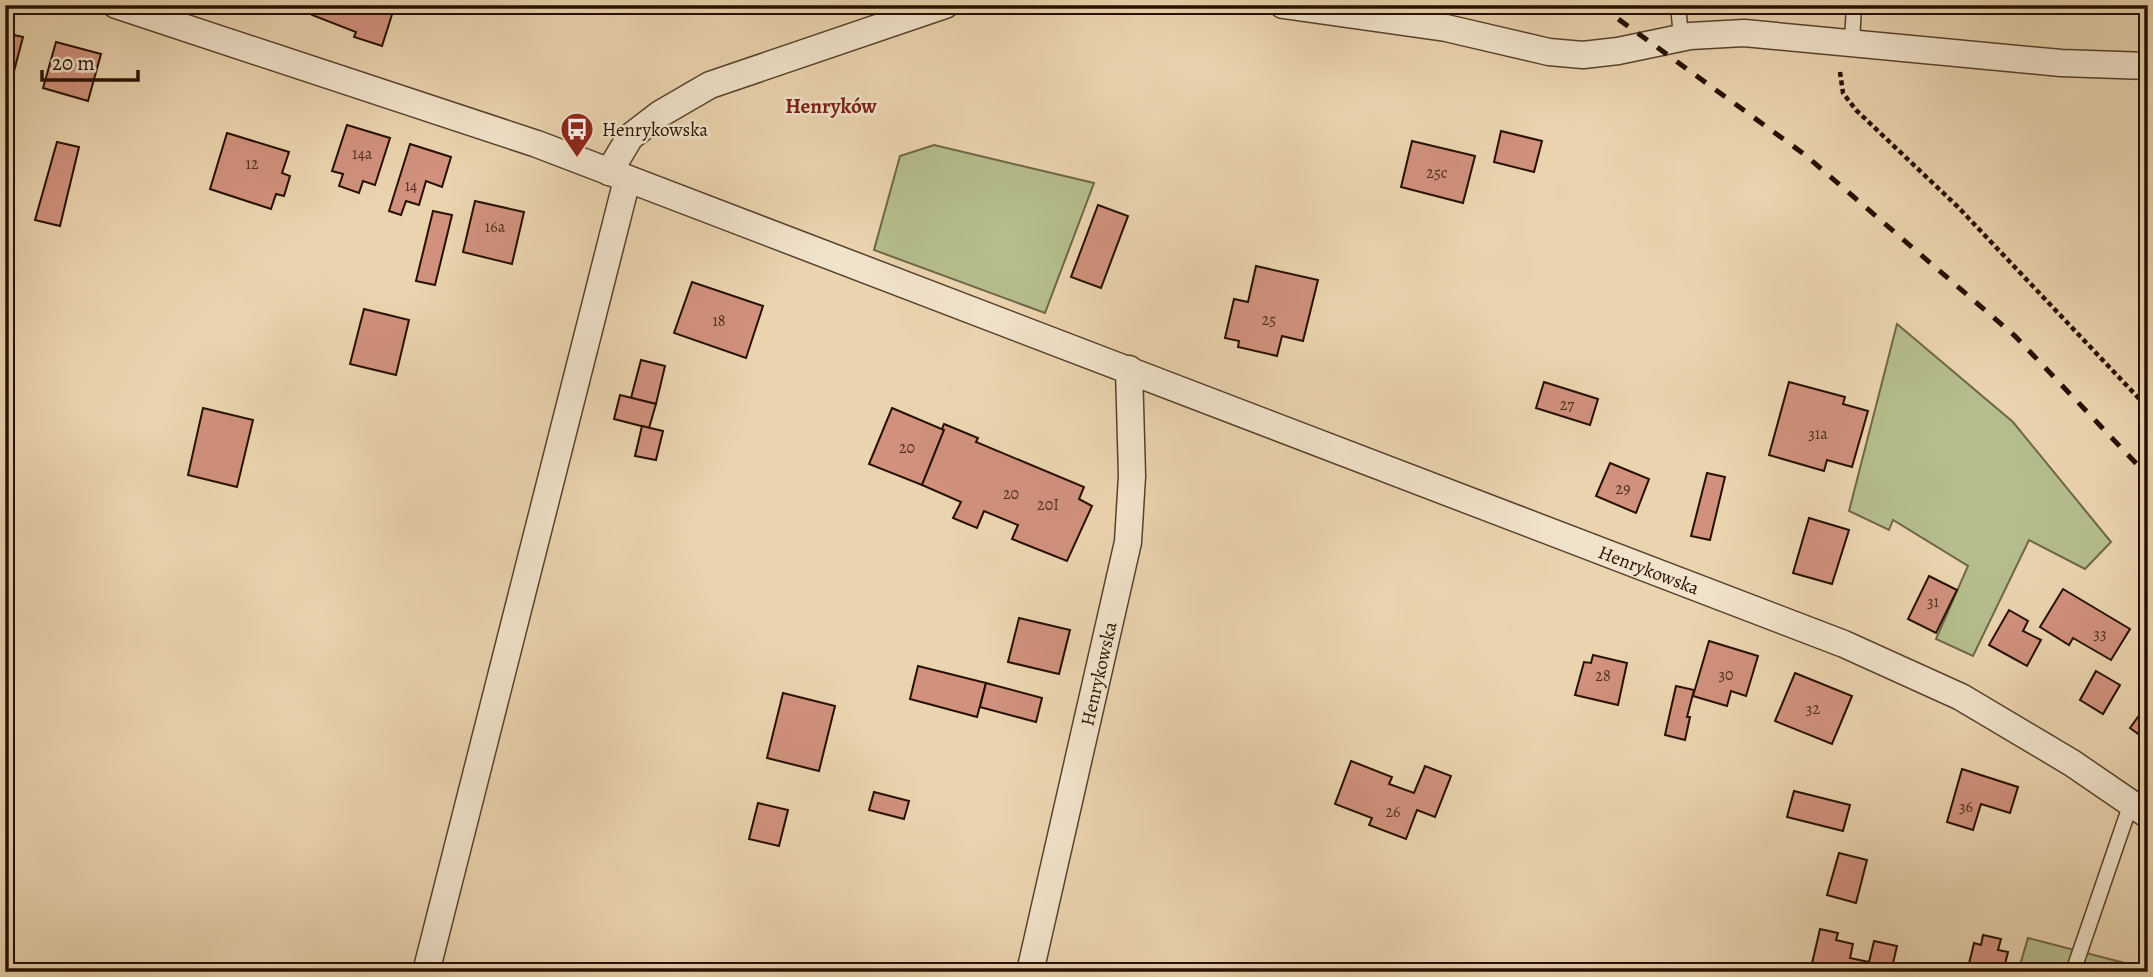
<svg xmlns="http://www.w3.org/2000/svg" width="2153" height="977" font-family="Alegreya,serif">
<style>
.green{fill:#b5bd8c;stroke:#6e6646;stroke-width:2}
.building{fill:#d1917d;stroke:#261000;stroke-width:2}
.lines{fill:none;stroke-linecap:round;stroke-linejoin:round}
.lane-casing{stroke:#57412c;stroke-width:17}
.street-casing{stroke:#57412c;stroke-width:29}
.path{stroke:#261000;stroke-width:4.5;stroke-dasharray:5 3.5;stroke-linecap:butt}
.lane{stroke:#f1e3cb;stroke-width:14}
.street{stroke:#f1e3cb;stroke-width:26}
.rail{stroke:#261000;stroke-width:5;stroke-dasharray:12 12;stroke-linecap:butt}
.labels{text-anchor:middle;stroke-width:5;stroke-linejoin:round;paint-order:stroke}
.number-label{font-size:16px;fill:#51301f}
.poi-label{font-size:19px;fill:#261000;stroke:#f1e3cb;text-anchor:start}
.street-label{font-size:19px;fill:#261000;stroke:#f1e3cb}
.neighbourhood-label{font-size:21px;font-weight:bold;fill:#7a1f14;stroke:#f1e3cb}
</style>
<rect width="100%" height="100%" fill="#ead4af"/>
<filter id="stains"><feTurbulence type="fractalNoise" baseFrequency=".00286" numOctaves="4"/><feColorMatrix values="0 0 0 0 .2 0 0 0 0 .09 0 0 0 0 .02 0 0 0 .5 -.17"/></filter>
<radialGradient id="worn" r=".72"><stop offset=".6" stop-color="#630" stop-opacity="0"/><stop offset="1" stop-color="#630" stop-opacity=".3"/></radialGradient>
<!-- green -->
<g class="green">
<path d="M934,145L1094,183L1045,313L874,250L900,156Z"/>
<path d="M1897,324L2013,422L2111,542L2085,569L2029,540L1973,656L1936,639L1968,566L1893,520L1889,530L1849,511Z"/>
<path d="M2028,938L2148,969V972H2018Z"/>
</g>
<!-- building -->
<g class="building">
<path d="M315,5H395L382,46L354,37L356,32L312,15Z"/>
<path d="M5,33L23,37L8,94L5,93Z"/>
<path d="M56,42L101,54L88,101L43,88Z"/>
<path d="M347,125L390,138L375,185L363,181L359,193L339,186L343,174L332,171Z"/>
<path d="M1501,131L1542,141L1534,172L1494,162Z"/>
<path d="M227,133L289,152L282,173L290,176L284,196L276,194L271,209L210,189Z"/>
<path d="M1412,141L1475,156L1463,203L1401,187Z"/>
<path d="M57,142L79,147L60,226L35,220Z"/>
<path d="M410,144L451,157L442,187L426,181L419,205L406,201L401,215L389,211Z"/>
<path d="M475,201L524,212L512,264L463,252Z"/>
<path d="M1098,205L1128,216L1101,288L1071,277Z"/>
<path d="M433,211L452,215L435,285L416,281Z"/>
<path d="M1256,266L1318,280L1303,341L1282,336L1277,356L1238,347L1239,341L1225,338L1234,299L1248,302Z"/>
<path d="M692,282L763,306L746,358L674,333Z"/>
<path d="M364,309L409,320L396,375L350,364Z"/>
<path d="M641,360L665,366L656,404L631,398Z"/>
<path d="M1544,382L1598,399L1590,425L1536,408Z"/>
<path d="M1789,382L1845,397L1843,404L1868,411L1852,467L1827,460L1824,471L1769,455Z"/>
<path d="M620,395L656,404L649,428L614,419Z"/>
<path d="M203,408L253,420L237,487L188,475Z"/>
<path d="M892,408L944,430L922,485L869,464Z"/>
<path d="M944,424L978,438L976,442L1084,487L1079,499L1092,506L1067,561L1012,539L1018,525L984,511L977,528L953,518L961,502L922,485L944,430L942,429Z"/>
<path d="M642,426L663,431L656,460L635,456Z"/>
<path d="M1610,463L1649,479L1636,513L1596,496Z"/>
<path d="M1707,473L1725,477L1710,540L1691,536Z"/>
<path d="M1809,518L1849,530L1832,584L1793,573Z"/>
<path d="M1929,576L1957,590L1936,633L1908,619Z"/>
<path d="M2063,589L2130,629L2111,660L2073,638L2069,645L2040,627Z"/>
<path d="M2009,610L2028,621L2023,631L2041,640L2027,666L1989,645Z"/>
<path d="M1019,618L1070,630L1059,674L1008,662Z"/>
<path d="M1709,641L1758,656L1746,696L1731,691L1727,706L1693,696Z"/>
<path d="M1593,655L1627,663L1618,705L1575,695L1584,662L1591,663Z"/>
<path d="M918,666L986,683L977,717L910,699Z"/>
<path d="M2096,671L2120,685L2103,714L2080,700Z"/>
<path d="M1795,673L1852,696L1832,744L1775,721Z"/>
<path d="M986,683L1042,698L1036,722L980,707Z"/>
<path d="M1676,686L1694,690L1687,717H1690L1685,740L1665,735Z"/>
<path d="M783,693L835,706L819,771L767,758Z"/>
<path d="M2148,703V741L2130,728Z"/>
<path d="M1351,761L1392,777L1389,784L1414,793L1425,766L1451,776L1435,817L1417,810L1406,839L1369,825L1372,818L1335,804Z"/>
<path d="M1962,769L2018,787L2010,813L1981,804L1973,830L1947,822Z"/>
<path d="M1794,791L1850,805L1843,831L1787,817Z"/>
<path d="M874,792L909,801L904,819L869,810Z"/>
<path d="M758,803L788,810L779,846L749,839Z"/>
<path d="M1839,853L1867,860L1856,903L1827,895Z"/>
<path d="M1820,929L1838,933L1836,940L1853,944L1850,958L1869,962L1874,941L1897,946L1891,972H1810Z"/>
<path d="M1983,935L2001,939L1998,950L2008,952L2003,972H1967L1974,943L1981,945Z"/>
</g>
<g class="lines">
<defs>
<g id="lane">
<path d="M1678,5L1681,37"/>
<path d="M1852,42L1854,5"/>
<path d="M2073,972L2131,803"/>
</g>
<g id="street">
<path id="s1" d="M116,5L537,144L1844,644L1961,697L2072,763L2148,815"/>
<path d="M1283,5L1446,28L1549,52L1583,55L1618,51L1690,36L1744,33L2061,63L2148,66"/>
<path d="M609,172L630,137L660,114L710,85L945,5"/>
<path d="M426,972L627,180"/>
<path id="s2" d="M1030,972L1128,542L1132,476L1129,369"/>
</g>
</defs>
<!-- lane casing -->
<use href="#lane" class="lane-casing"/>
<!-- street casing -->
<use href="#street" class="street-casing"/>
<!-- path -->
<path class="path" d="M1840,72L1843,93L1856,110L1958,207L2148,408"/>
<!-- lane -->
<use href="#lane" class="lane"/>
<!-- street -->
<use href="#street" class="street"/>
<!-- rail -->
<path class="rail" d="M1599,5L1804,154L2015,336L2148,476"/>
</g>
<!-- icons -->
<defs>
<symbol id="bus-pin" viewBox="-11 -11 22 30"><path d="M0 17L-7.5 6A9.5 9.5 0 1 1 7.5 6Z" fill="#8f2418" stroke="#f1e3cb"/><path d="M-5-6H5V4H4V6H2V4H-2V6H-4V4H-5ZM-3.5-4V0h7V-4ZM-3.5 1.2v1.5H-2V1.2ZM2 1.2v1.5H3.5V1.2Z" fill="#fff"/></symbol>
</defs>
<g fill-rule="evenodd">
<use href="#bus-pin" x="558" y="110" width="38" height="52"/>
</g>
<g class="labels">
<!-- number labels -->
<g class="number-label">
<text x="362" y="159">14a</text>
<text x="252" y="169">12</text>
<text x="1437" y="178">25c</text>
<text x="411" y="191">14</text>
<text x="495" y="232">16a</text>
<text x="1269" y="325">25</text>
<text x="719" y="326">18</text>
<text x="1567" y="410">27</text>
<text x="1818" y="439">31a</text>
<text x="907" y="453">20</text>
<text x="1623" y="494">29</text>
<text x="1011" y="499">20</text>
<text x="1048" y="510">20I</text>
<text x="1933" y="607">31</text>
<text x="2100" y="639">33</text>
<text x="1726" y="680">30</text>
<text x="1603" y="681">28</text>
<text x="1813" y="714">32</text>
<text x="1966" y="812">36</text>
<text x="1393" y="817">26</text>
</g>
<!-- poi labels -->
<g class="poi-label">
<text x="602" y="136">Henrykowska</text>
</g>
<!-- street labels -->
<g class="street-label">
<text dy="7" stroke="none"><textPath href="#s1" startOffset="1634">Henrykowska</textPath></text>
<text dy="7" stroke="none"><textPath href="#s2" startOffset="306">Henrykowska</textPath></text>
</g>
<!-- neighbourhood labels -->
<g class="neighbourhood-label">
<text x="831" y="113">Henryków</text>
</g>
</g>
<!-- margin -->
<rect width="2153" height="977" fill="none" stroke="#ead4af" stroke-width="28"/>
<rect x="7" y="7" width="2139" height="963" fill="none" stroke="#261000" stroke-width="3.5"/>
<rect x="14" y="14" width="2125" height="949" fill="none" stroke="#261000" stroke-width="2"/>
<!-- scale -->
<path d="M42 70v10h96v-10" fill="none" stroke="#261000" stroke-width="3.5"/>
<text x="52" y="70" font-size="21" fill="#261000" stroke="#f1e3cb" stroke-width="5" paint-order="stroke">20 m</text>
<rect width="100%" height="100%" filter="url(#stains)"/>
<rect width="100%" height="100%" fill="url(#worn)"/>
</svg>
